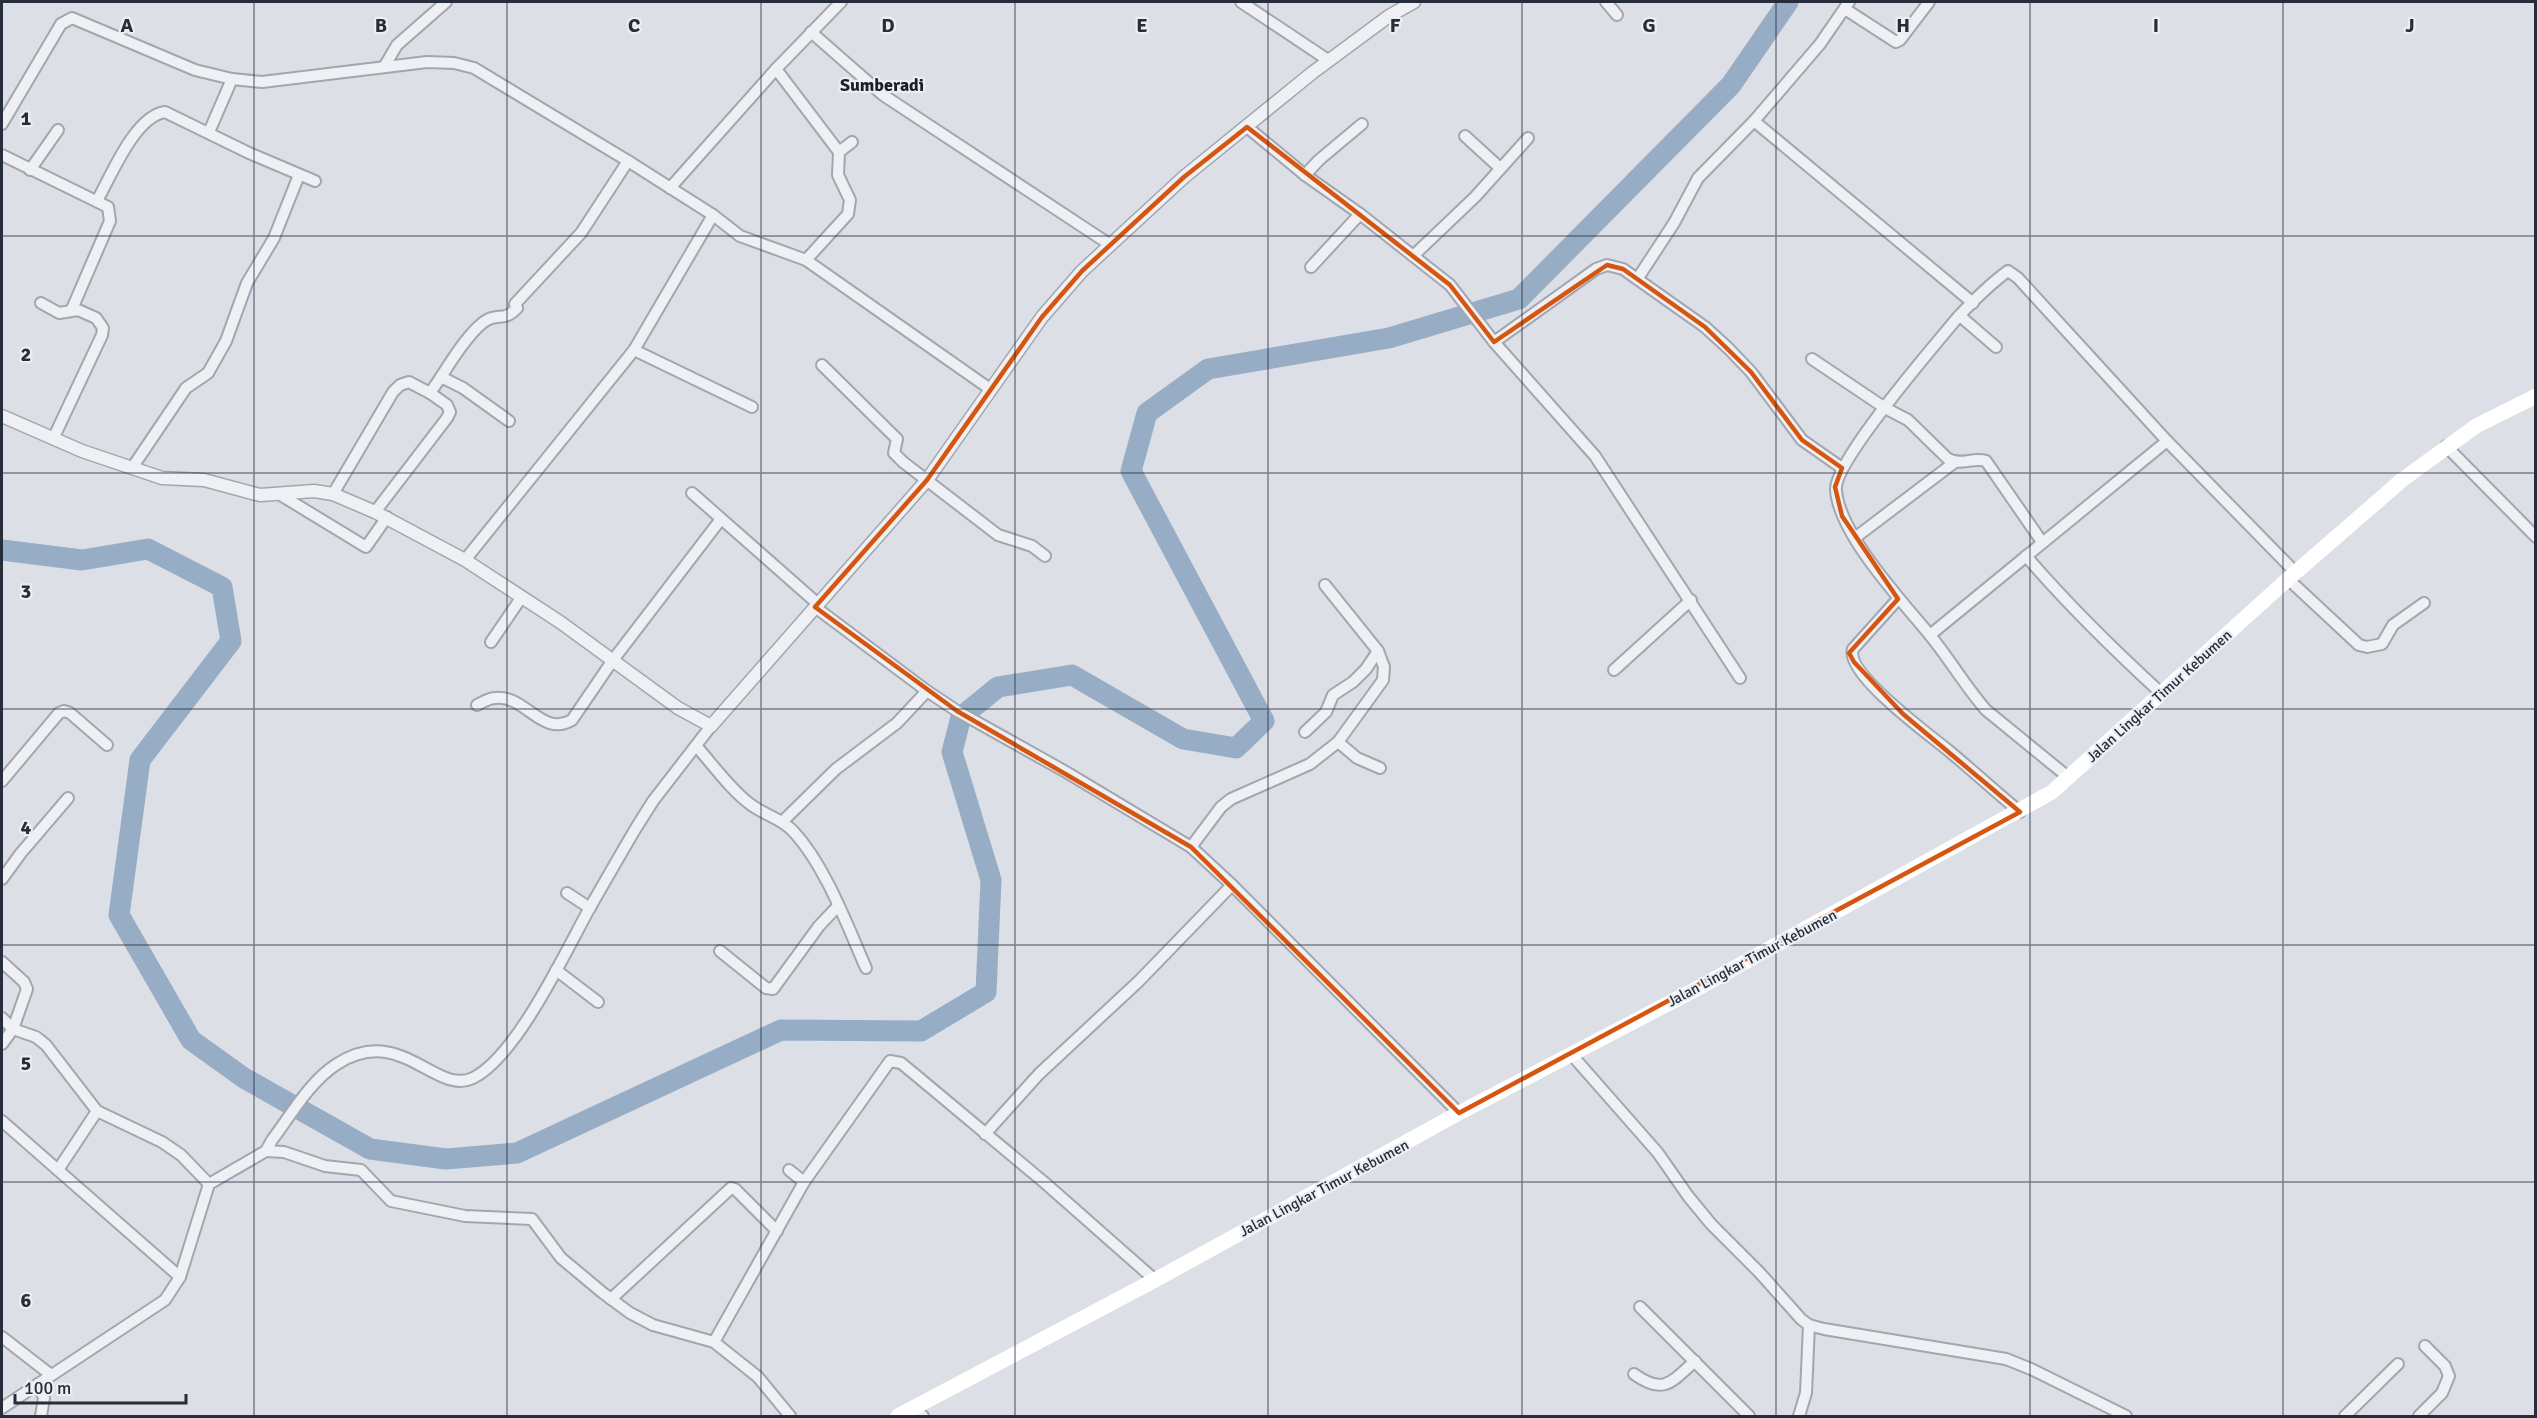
<svg xmlns="http://www.w3.org/2000/svg" width="2537" height="1418" font-family="Signika,sans-serif">
<style>
.lines{fill:none;stroke-linecap:round;stroke-linejoin:round}
.river{stroke:#97adc5;stroke-width:21}
.minor-casing{stroke:#a2a6af;stroke-width:14}
.tertiary-casing{stroke:#a2a6af;stroke-width:15}
.minor{stroke:#eef0f4;stroke-width:10}
.tertiary{stroke:#eef0f4;stroke-width:12}
.secondary{stroke:#fff;stroke-width:15}
.marked{fill:none;stroke:#d55511;stroke-width:4.5;stroke-linejoin:round}
.grid{fill:none;stroke:#262d3b;stroke-width:1.5;stroke-opacity:0.55}
.labels{text-anchor:middle;stroke-width:4.5;stroke-linejoin:round;paint-order:stroke}
.street-label{font-size:15px;fill:#262d3b;stroke:#ebeef3}
.quarter-label{font-size:18px;font-weight:bold;fill:#191f2b;stroke:#ebeef3}
.grid-label{font-size:20px;text-anchor:middle;font-weight:bold;fill:#262d3b;stroke:#ebeef3;stroke-width:4.5;stroke-linejoin:round;paint-order:stroke}
</style>
<rect width="100%" height="100%" fill="#dcdfe5"/>
<g class="lines">
<!-- river -->
<path class="river" d="M2,550L82,560L148,549L222,587L231,641L140,760L119,915L191,1040L244,1078L370,1149L446,1159L517,1153L781,1030L921,1031L986,992L991,880L952,752L961,717L998,687L1072,675L1183,739L1236,748L1264,721L1131,471L1147,413L1208,369L1389,338L1519,299L1731,85L1788,2"/>
<defs>
<g id="minor">
<path d="M1241,2L1328,60"/>
<path d="M1606,2L1617,15"/>
<path d="M1845,9L1896,42L1900,40L1929,2"/>
<path d="M811,32L883,95L1109,244"/>
<path d="M384,67L397,45L446,2"/>
<path d="M776,69L839,152"/>
<path d="M1754,121L1973,303"/>
<path d="M2,124L61,24L72,18L195,70L232,79L262,82L427,62L454,63L474,68L628,161L713,215L740,236L806,260L990,389"/>
<path d="M1247,127L1305,175L1360,214L1450,285L1494,342L1595,456L1740,678"/>
<path d="M209,132L232,79"/>
<path d="M1465,136L1500,168"/>
<path d="M2,155L108,207L110,221L72,309"/>
<path d="M30,170L58,130"/>
<path d="M1305,175L1319,160L1362,124"/>
<path d="M670,188L776,69L841,2"/>
<path d="M97,201C111,176 135,116 165,112L249,153L315,181"/>
<path d="M1413,256L1475,197L1528,138"/>
<path d="M806,260L848,214L850,200L838,175L839,152L852,142"/>
<path d="M1311,267L1360,214"/>
<path d="M1638,278L1674,223L1698,178L1754,121L1820,44L1849,2"/>
<path d="M41,303L59,313L78,310L96,318L103,328L102,335L53,439"/>
<path d="M1960,316L1996,347"/>
<path d="M1494,342L1596,269L1607,265L1623,269L1705,327L1728,348L1751,372L1802,440L1842,468"/>
<path d="M634,350L752,407"/>
<path d="M1812,359L1885,408L1908,420L1948,459C1961,466 1973,457 1986,461L2042,542"/>
<path d="M822,365L897,439L894,453L903,462L998,535L1032,546L1045,556"/>
<path d="M509,421L463,388L441,377C451,361 471,329 487,320C499,313 504,322 517,308L515,304L581,233L628,161"/>
<path d="M2446,446L2536,537"/>
<path d="M132,468L186,388L208,373L226,341L247,283L274,238L299,175"/>
<path d="M692,493L818,604"/>
<path d="M279,494L366,547L387,517"/>
<path d="M333,494L393,392L400,385L409,382L430,393"/>
<path d="M375,512L447,418L450,412L447,405L430,393L441,377"/>
<path d="M1856,537L1955,462"/>
<path d="M2026,556C2068,605 2114,650 2162,694"/>
<path d="M465,560L634,350L713,215"/>
<path d="M2288,579L2359,645L2367,647L2382,644L2393,625L2424,603"/>
<path d="M1898,599L1853,649C1844,673 1931,736 1949,751C1973,771 1996,792 2020,812"/>
<path d="M815,607L927,691L957,711L1066,772L1191,847L1232,885L1459,1113"/>
<path d="M1930,635L2167,441"/>
<path d="M491,642L521,598"/>
<path d="M1614,670L1691,600"/>
<path d="M477,705C483,702 489,698 495,698C525,694 542,738 572,720L613,660L721,519"/>
<path d="M1305,732L1326,712L1333,695L1353,682L1366,669L1378,651"/>
<path d="M1338,742L1357,758L1380,768"/>
<path d="M697,747C714,766 730,789 750,804C764,815 781,818 793,831C825,865 847,925 866,968"/>
<path d="M2068,777L1986,710C1965,686 1949,658 1929,634C1901,600 1839,534 1836,490C1833,462 1936,344 1958,317C1973,301 1990,284 2008,271L2018,278L2167,441L2296,573"/>
<path d="M2,781L59,713L64,711L70,713L107,745"/>
<path d="M783,821L836,769L897,723L927,691"/>
<path d="M1191,847L1221,807L1231,799L1310,764L1338,742L1383,680L1384,667L1378,651L1325,585"/>
<path d="M2,879L21,853L68,798"/>
<path d="M567,893L590,908"/>
<path d="M720,951L766,988L773,989L819,926L838,906"/>
<path d="M2,962L24,982L27,989L13,1029L2,1044"/>
<path d="M556,970L598,1002"/>
<path d="M2,1018L13,1029L36,1037L46,1045L97,1111L162,1142L181,1155L209,1184"/>
<path d="M1571,1054L1658,1153L1688,1196L1711,1224L1759,1272L1801,1319L1809,1325L1824,1329L2006,1359L2031,1369L2126,1416"/>
<path d="M2,1121L180,1277"/>
<path d="M985,1134L1039,1074L1139,981L1232,885"/>
<path d="M266,1151L284,1152L325,1166L361,1170L391,1201L465,1216L532,1219L561,1258L603,1293L630,1313L653,1325L714,1342L758,1377L790,1416"/>
<path d="M58,1170L97,1111"/>
<path d="M789,1170L804,1182"/>
<path d="M611,1299L731,1188L735,1189L777,1231"/>
<path d="M1640,1307L1749,1416"/>
<path d="M2,1337L51,1375"/>
<path d="M714,1342L804,1182L890,1061L901,1063L918,1077L1045,1183L1155,1280"/>
<path d="M1634,1374C1663,1395 1671,1383 1695,1361"/>
<path d="M38,1384L44,1398L41,1416"/>
<path d="M2,1408L165,1300L180,1277L209,1184L266,1151L272,1140C291,1115 310,1081 337,1064C401,1023 435,1096 473,1078C516,1057 564,955 588,911C604,883 620,855 636,828L653,801L711,726"/>
<path d="M913,1409L923,1416"/>
<path d="M1799,1416L1806,1393L1809,1325"/>
<path d="M2345,1416L2398,1364"/>
<path d="M2419,1416L2442,1393L2449,1376L2445,1366L2425,1346"/>
</g>
<path id="tertiary" d="M2,416L82,451L162,478L204,480L260,495L314,491L333,494L375,512L465,560L560,622L678,708L711,726L927,480L1042,317L1082,271L1184,177L1312,73L1389,16L1414,2"/>
</defs>
<!-- minor casing -->
<use href="#minor" class="minor-casing"/>
<!-- tertiary casing -->
<use href="#tertiary" class="tertiary-casing"/>
<!-- minor -->
<use href="#minor" class="minor"/>
<!-- tertiary -->
<use href="#tertiary" class="tertiary"/>
<!-- secondary -->
<path class="secondary" d="M898,1416L1155,1280L1459,1113L1700,987L2052,792L2288,579L2402,480L2476,426L2536,396"/>
</g>
<!-- marked area -->
<path class="marked" d="M1247,127L1450,285L1494,342L1607,265L1623,269L1705,327L1751,372L1802,440L1842,468L1835,487L1842,516L1898,599L1849,653L1854,662L1903,714L2020,812L1459,1113L1191,847L957,711L815,607L927,480L1042,317L1082,271L1184,177Z"/>
<!-- grid -->
<path class="grid" d="M254,2V1416M507,2V1416M761,2V1416M1015,2V1416M1268,2V1416M1522,2V1416M1776,2V1416M2030,2V1416M2283,2V1416M2,236H2536M2,473H2536M2,709H2536M2,945H2536M2,1182H2536"/>
<g class="labels">
<!-- street labels -->
<g class="street-label">
<text transform="translate(2159 696) rotate(-42)" y="5">Jalan Lingkar Timur Kebumen</text>
<text transform="translate(1752 958) rotate(-28)" y="5">Jalan Lingkar Timur Kebumen</text>
<text transform="translate(1324 1188) rotate(-28)" y="5">Jalan Lingkar Timur Kebumen</text>
</g>
<!-- quarter labels -->
<g class="quarter-label">
<text x="882" y="91">Sumberadi</text>
</g>
</g>
<g class="grid-label">
<text x="127" y="32">A</text>
<text x="381" y="32">B</text>
<text x="634" y="32">C</text>
<text x="888" y="32">D</text>
<text x="1142" y="32">E</text>
<text x="1395" y="32">F</text>
<text x="1649" y="32">G</text>
<text x="1903" y="32">H</text>
<text x="2156" y="32">I</text>
<text x="2410" y="32">J</text>
<text x="26" y="125">1</text>
<text x="26" y="361">2</text>
<text x="26" y="598">3</text>
<text x="26" y="834">4</text>
<text x="26" y="1070">5</text>
<text x="26" y="1307">6</text>
</g>
<!-- border -->
<rect width="2537" height="1418" fill="none" stroke="#262d3b" stroke-width="6"/>
<!-- scale -->
<path d="M15 1394v9h171v-9" fill="none" stroke="#262d3b" stroke-width="3"/>
<text x="24" y="1394" font-size="18" fill="#262d3b" stroke="#ebeef3" stroke-width="4.5" paint-order="stroke">100 m</text>
</svg>
